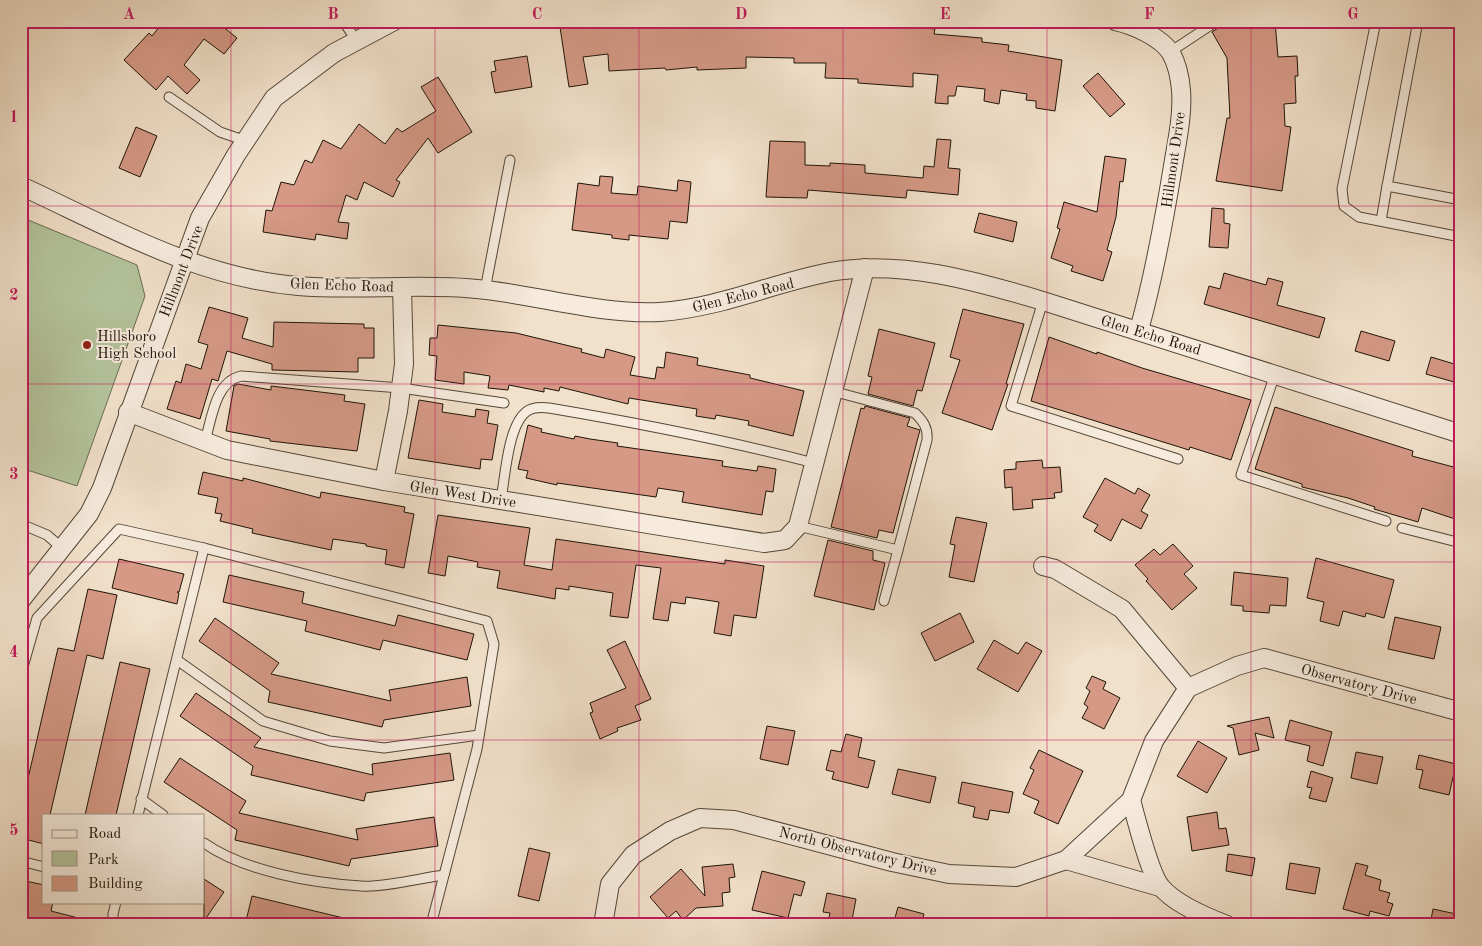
<svg xmlns="http://www.w3.org/2000/svg" width="1482" height="946" font-family="'Old Standard TT',serif">
<style>
.green{fill:#b4c39c;stroke:#696c52}
.building{fill:#d59986;stroke:#1e1407}
.lines{fill:none;stroke-linecap:round;stroke-linejoin:round}
.lane-casing{stroke:#534738;stroke-width:11}
.street-casing{stroke:#534738;stroke-width:20}
.lane{stroke:#f6ebdd;stroke-width:9}
.street{stroke:#f6ebdd;stroke-width:18}
.grid{fill:none;stroke:#c2185b;stroke-width:1;stroke-opacity:0.55}
.poi-dot{fill:#8f2418;stroke:#f6ebdd;stroke-width:2}
.labels{text-anchor:middle;stroke-width:4;stroke-linejoin:round;paint-order:stroke}
.street-label{font-size:15px;fill:#1e1407;stroke:#f6ebdd}
.poi-label{font-size:15px;fill:#1e1407;stroke:#f6ebdd;text-anchor:start}
.neatline{fill:none;stroke:#c2185b;stroke-width:2}
.grid-label{font-size:16px;text-anchor:middle;font-weight:bold;fill:#c2185b}
</style>
<rect width="100%" height="100%" fill="#f1e0ca"/>
<filter id="stains"><feTurbulence type="fractalNoise" baseFrequency=".004" numOctaves="4"/><feColorMatrix values="0 0 0 0 .2 0 0 0 0 .09 0 0 0 0 .02 0 0 0 .5 -.17"/></filter>
<radialGradient id="worn" r=".72"><stop offset=".6" stop-color="#630" stop-opacity="0"/><stop offset="1" stop-color="#630" stop-opacity=".3"/></radialGradient>
<!-- green -->
<path class="green" d="M21,217L137,265L145,296L77,486L21,468Z"/>
<!-- building -->
<g class="building">
<path d="M164,21H216L237,38L224,54L204,39L184,65L200,80L187,94L168,76L156,90L124,60L149,33L152,36Z"/>
<path d="M598,21H879V26L908,27V24L925,25V28L935,29L934,34L982,38V42L1009,45L1008,51L1062,60L1055,111L1036,108V101L1026,100L1027,94L1001,90L999,104L984,101L985,89L957,86L955,96H948V104L935,103L938,75L913,73V87L858,83V79L825,78L826,63H794V58L746,57V68L697,70V67L666,70L665,68L609,71L608,54L583,57L588,84L569,87L560,27Z"/>
<path d="M1223,21H1275L1278,57L1297,56L1298,76H1295L1296,103L1284,104L1285,126L1291,127L1282,191L1216,181L1227,118H1230L1227,58L1212,32L1221,26Z"/>
<path d="M527,56L532,87L495,93L491,72L496,71L494,61Z"/>
<path d="M1098,73L1125,104L1110,117L1083,86Z"/>
<path d="M438,77L472,132L438,153L428,138L396,180L400,182L393,197L364,182L357,200L346,195L338,222L349,223L347,239L316,234L315,240L263,232L266,210L272,211L281,182L294,185L305,160L312,163L323,140L341,149L359,124L385,144L397,128L402,132L436,111L421,87Z"/>
<path d="M136,127L157,136L140,177L119,168Z"/>
<path d="M937,139L951,140L948,168L960,169L958,195L907,190L906,198L808,190L807,198L766,197L770,141L805,142V165L830,166V163L865,165V173L923,178L924,166L934,167Z"/>
<path d="M1105,156L1126,159L1123,182L1120,181L1116,217L1107,250L1112,252L1103,281L1071,271L1073,266L1051,258L1060,229L1057,228L1064,202L1097,212Z"/>
<path d="M600,176L613,177L611,193L637,195L638,186L677,191L678,180L691,182L687,223L670,221L668,239L629,235V240L612,238V235L572,230L578,183L599,186Z"/>
<path d="M1212,208L1224,209V223L1230,224L1228,248L1209,247Z"/>
<path d="M979,213L1017,222L1013,242L974,232Z"/>
<path d="M1224,273L1266,285L1268,278L1283,282L1277,305L1325,318L1319,338L1204,304L1209,286L1220,289Z"/>
<path d="M209,307L248,318L242,338L273,347L274,322L364,324V328H374V358H358V372L272,370V364L227,351L218,381L212,379L200,419L167,409L176,381L181,383L186,364L201,369L208,345L198,342Z"/>
<path d="M963,309L1024,324L1006,384H1008L992,430L942,413L960,360L950,357Z"/>
<path d="M438,325L516,333L582,349L581,352L604,358L606,349L635,357L630,375L655,379L657,367L664,368L666,352L698,358L697,365L750,375V378L804,391L793,436L748,425L749,421L716,415L715,419L696,416L697,409L629,398L628,404L560,387L559,391L544,388V392L509,385L508,390L488,388L490,376L464,372V384L435,380L437,356L429,355L430,338H437Z"/>
<path d="M879,329L935,343L922,391L917,390L913,406L868,394L872,377L868,376Z"/>
<path d="M1361,331L1395,341L1389,361L1355,351Z"/>
<path d="M1049,337L1097,354V352L1142,368L1251,400L1231,460L1190,447L1189,450L1031,401Z"/>
<path d="M1431,357L1461,366V384L1426,374Z"/>
<path d="M238,384L271,390V386L345,395L344,401L365,404L357,451L270,441V439L226,431L234,386Z"/>
<path d="M419,400L443,404L442,412L475,417L476,409L489,411L487,423L498,425L492,460L481,459L480,469L408,458Z"/>
<path d="M865,406L910,418L907,426L920,430L893,533L879,530L877,538L831,527L861,408L864,409Z"/>
<path d="M1275,407L1413,451L1412,456L1461,469V521L1422,508L1418,522L1374,509L1375,507L1348,498L1302,487V484L1255,469Z"/>
<path d="M528,425L542,429L541,432L574,439L575,436L590,439L618,443L617,446L723,461L722,466L757,471L758,466L776,469L773,492L766,491L762,515L682,502L684,492L658,488L656,497L557,483V485L526,478L528,471L518,469Z"/>
<path d="M1042,460L1043,468L1060,467L1062,492L1054,493L1055,498L1032,500L1033,508L1013,510L1012,487L1005,488L1004,470L1016,469V462Z"/>
<path d="M203,472L243,481V478L320,498L321,492L405,507L404,512L414,514L404,568L385,564L387,550L366,546V544L333,539L331,550L252,533L253,529L220,521L222,514L215,513L218,498L198,494Z"/>
<path d="M1105,478L1135,494L1138,488L1150,495L1141,511L1148,515L1141,529L1122,519L1111,541L1094,531L1098,525L1083,517Z"/>
<path d="M438,515L530,528L524,565L552,570L556,539L725,564V560L764,566L756,618L734,615L731,636L714,633L719,602L686,597L685,604L671,602L668,621L653,619L661,568L636,565L628,618L610,616L613,593L569,586V590L556,588L555,599L497,588L500,571L477,567L478,562L448,556L445,576L428,573Z"/>
<path d="M956,517L987,523L974,582L949,577L955,545L950,544Z"/>
<path d="M828,540L873,551V560L885,563L874,610L814,596Z"/>
<path d="M1173,544L1193,566L1184,574L1197,588L1172,610L1146,581L1148,579L1135,565L1154,549L1160,555Z"/>
<path d="M1316,558L1394,580L1384,618L1366,613L1365,617L1343,611L1339,626L1320,621L1324,602L1307,598Z"/>
<path d="M119,559L184,574L179,592H177L179,593L177,604L112,588Z"/>
<path d="M1234,572L1288,578L1286,606L1270,605L1269,613L1243,611V606L1231,605Z"/>
<path d="M229,575L304,592L302,603L395,626L398,615L474,634L467,660L383,640L380,650L305,631L307,621L223,602Z"/>
<path d="M88,589L117,595L103,659L87,655L50,815H44V844L21,838V809L58,648L74,651Z"/>
<path d="M960,613L974,642L935,661L921,633Z"/>
<path d="M1395,617L1441,627L1434,659L1388,649Z"/>
<path d="M215,618L279,663L271,674L391,701L389,690L467,677L471,706L384,720L382,727L268,702L270,691L199,641Z"/>
<path d="M994,640L1018,654L1026,642L1042,651L1018,692L977,669Z"/>
<path d="M625,641L651,699L635,706L641,720L617,728L618,731L600,739L590,713L593,712L590,703L626,688L607,650Z"/>
<path d="M120,662L150,669L116,815H85Z"/>
<path d="M1092,676L1106,682L1103,689L1120,698L1104,729L1082,718L1088,707L1084,704L1090,691L1086,688Z"/>
<path d="M196,693L261,738L254,747L373,775L372,764L450,753L454,780L366,793L364,801L251,775L253,766L180,716Z"/>
<path d="M1269,717L1274,738L1255,733L1259,750L1239,755L1233,728L1227,726Z"/>
<path d="M1290,720L1332,732L1323,766L1307,761L1310,746L1285,740Z"/>
<path d="M767,726L795,731L788,765L760,759Z"/>
<path d="M846,734L862,738L858,757L875,761L868,788L832,779L834,772L826,770L831,750L841,752Z"/>
<path d="M1198,741L1227,758L1207,793L1177,776Z"/>
<path d="M1039,750L1083,771L1058,824L1034,813L1039,801L1023,794L1034,770L1030,768Z"/>
<path d="M1356,752L1383,757L1377,784L1351,778Z"/>
<path d="M1419,755L1456,764L1449,795L1419,788L1423,770L1416,769Z"/>
<path d="M180,758L246,801L239,813L358,840L356,829L434,817L438,846L351,859L349,866L235,840L237,830L164,782Z"/>
<path d="M898,769L936,777L930,803L892,794Z"/>
<path d="M1311,771L1333,778L1326,802L1309,798L1312,788L1307,787Z"/>
<path d="M962,782L1013,792L1009,813L990,810L988,820L973,817L975,807L958,803Z"/>
<path d="M1217,812L1219,829L1226,828L1229,845L1192,851L1187,817Z"/>
<path d="M529,848L550,853L539,901L518,896Z"/>
<path d="M1228,854L1255,858L1252,876L1226,871Z"/>
<path d="M1290,863L1320,868L1315,894L1286,889Z"/>
<path d="M1356,863L1368,866L1365,875L1381,880L1379,890L1390,893L1387,902L1393,904L1389,916L1370,911L1369,916L1343,909Z"/>
<path d="M733,864L735,877L729,878L730,892L722,893L723,906L696,908L683,920L676,911L668,918L650,897L681,869L705,896L702,867Z"/>
<path d="M762,871L805,882L801,896L794,894L788,918L752,910Z"/>
<path d="M204,879L224,892L204,921Z"/>
<path d="M21,880L44,885V902H53L51,911L86,920L85,925L21,923Z"/>
<path d="M827,893L856,899L852,920L843,918L841,925L828,922L830,913L823,912Z"/>
<path d="M252,896L352,920L351,925H245Z"/>
<path d="M898,907L924,914L921,925H893Z"/>
<path d="M1433,909L1461,915V925H1430Z"/>
</g>
<g class="lines">
<defs>
<g id="lane">
<path d="M343,21L357,41"/>
<path d="M1376,21L1342,189L1344,206L1359,217L1461,237"/>
<path d="M1418,21L1387,186L1461,200"/>
<path d="M1170,52L1217,21"/>
<path d="M169,97L220,132L246,141"/>
<path d="M1381,221L1387,186"/>
<path d="M485,290L510,160"/>
<path d="M1043,301L1011,406L1178,459"/>
<path d="M1275,374L1241,475L1386,521"/>
<path d="M205,441C212,418 215,382 241,376L401,388L504,403"/>
<path d="M501,500C505,477 508,426 526,412C532,407 541,407 549,408C638,423 726,440 814,463"/>
<path d="M21,524L47,535L62,548"/>
<path d="M798,526L898,550L927,440C928,428 924,422 915,413L832,391"/>
<path d="M1402,528L1461,543"/>
<path d="M884,601L898,550"/>
<path d="M177,660L263,721L330,741L384,748L479,735"/>
<path d="M21,674L37,618L119,529L204,548"/>
<path d="M141,799L163,815"/>
<path d="M138,815L204,548L487,621L494,644L477,749L431,925"/>
<path d="M204,843C244,871 311,883 361,886C382,888 421,878 444,875"/>
<path d="M21,861L44,867"/>
<path d="M113,925V914L116,902"/>
</g>
<g id="street">
<path d="M1115,21C1133,25 1161,37 1171,53C1177,64 1180,78 1181,90C1183,115 1177,141 1173,166C1164,221 1154,276 1139,330"/>
<path d="M21,186C110,227 198,278 298,286C357,291 418,283 477,289C539,295 598,315 660,312C719,308 773,283 830,272C900,259 976,281 1043,301L1461,434"/>
<path d="M128,412L227,450L384,481L764,543L785,540L798,526L865,268"/>
<path d="M384,481L398,411L404,364L402,287"/>
<path d="M1043,566L1055,569L1122,609L1188,688"/>
<path d="M21,600L89,514L102,488L200,218L236,155L274,98L334,53L394,21"/>
<path d="M1131,800C1136,818 1150,875 1161,887C1175,904 1206,917 1227,925"/>
<path d="M1066,860L1160,887"/>
<path d="M603,925L610,884L633,855L670,831L700,818L734,820L892,862L949,874L1016,877L1066,860L1131,800L1154,741L1188,688L1237,666L1264,658L1461,712"/>
</g>
</defs>
<!-- lane casing -->
<use href="#lane" class="lane-casing"/>
<!-- street casing -->
<use href="#street" class="street-casing"/>
<!-- lane -->
<use href="#lane" class="lane"/>
<!-- street -->
<use href="#street" class="street"/>
</g>
<!-- grid -->
<path class="grid" d="M231,21V925M435,21V925M639,21V925M843,21V925M1047,21V925M1251,21V925M21,206H1461M21,384H1461M21,562H1461M21,740H1461"/>
<!-- markers -->
<circle class="poi-dot" cx="87" cy="345" r="5"/>
<g class="labels">
<!-- street labels -->
<g class="street-label">
<text transform="translate(1173 160) rotate(-82)" y="5">Hillmont Drive</text>
<text transform="translate(181 271) rotate(-69)" y="5">Hillmont Drive</text>
<text transform="translate(342 285) rotate(2)" y="5">Glen Echo Road</text>
<text transform="translate(743 295) rotate(-14)" y="5">Glen Echo Road</text>
<text transform="translate(1151 335) rotate(17)" y="5">Glen Echo Road</text>
<text transform="translate(463 494) rotate(9)" y="5">Glen West Drive</text>
<text transform="translate(1359 684) rotate(15)" y="5">Observatory Drive</text>
<text transform="translate(858 851) rotate(14)" y="5">North Observatory Drive</text>
</g>
<!-- poi labels -->
<g class="poi-label">
<text x="97" y="341">Hillsboro<tspan x="97" dy="17">High School</tspan></text>
</g>
</g>
<!-- margin -->
<rect width="1482" height="946" fill="none" stroke="#f1e0ca" stroke-width="55"/>
<!-- legend -->
<rect x="42" y="814" width="162" height="90" fill="#f6ebdd" stroke="#a09587"/>
<rect x="52" y="830" width="25" height="8" fill="#f6ebdd" stroke="#a09587"/>
<text x="88" y="838" font-size="15" fill="#1e1407">Road</text>
<rect x="52" y="851" width="25" height="15" fill="#b4c39c" stroke="#a09587"/>
<text x="88" y="864" font-size="15" fill="#1e1407">Park</text>
<rect x="52" y="876" width="25" height="15" fill="#d59986" stroke="#a09587"/>
<text x="88" y="888" font-size="15" fill="#1e1407">Building</text>
<rect x="28" y="28" width="1426" height="890" class="neatline"/>
<g class="grid-label">
<text x="129" y="19">A</text>
<text x="333" y="19">B</text>
<text x="537" y="19">C</text>
<text x="741" y="19">D</text>
<text x="945" y="19">E</text>
<text x="1149" y="19">F</text>
<text x="1353" y="19">G</text>
<text x="14" y="122">1</text>
<text x="14" y="300">2</text>
<text x="14" y="479">3</text>
<text x="14" y="657">4</text>
<text x="14" y="835">5</text>
</g>
<rect width="100%" height="100%" filter="url(#stains)"/>
<rect width="100%" height="100%" fill="url(#worn)"/>
</svg>
